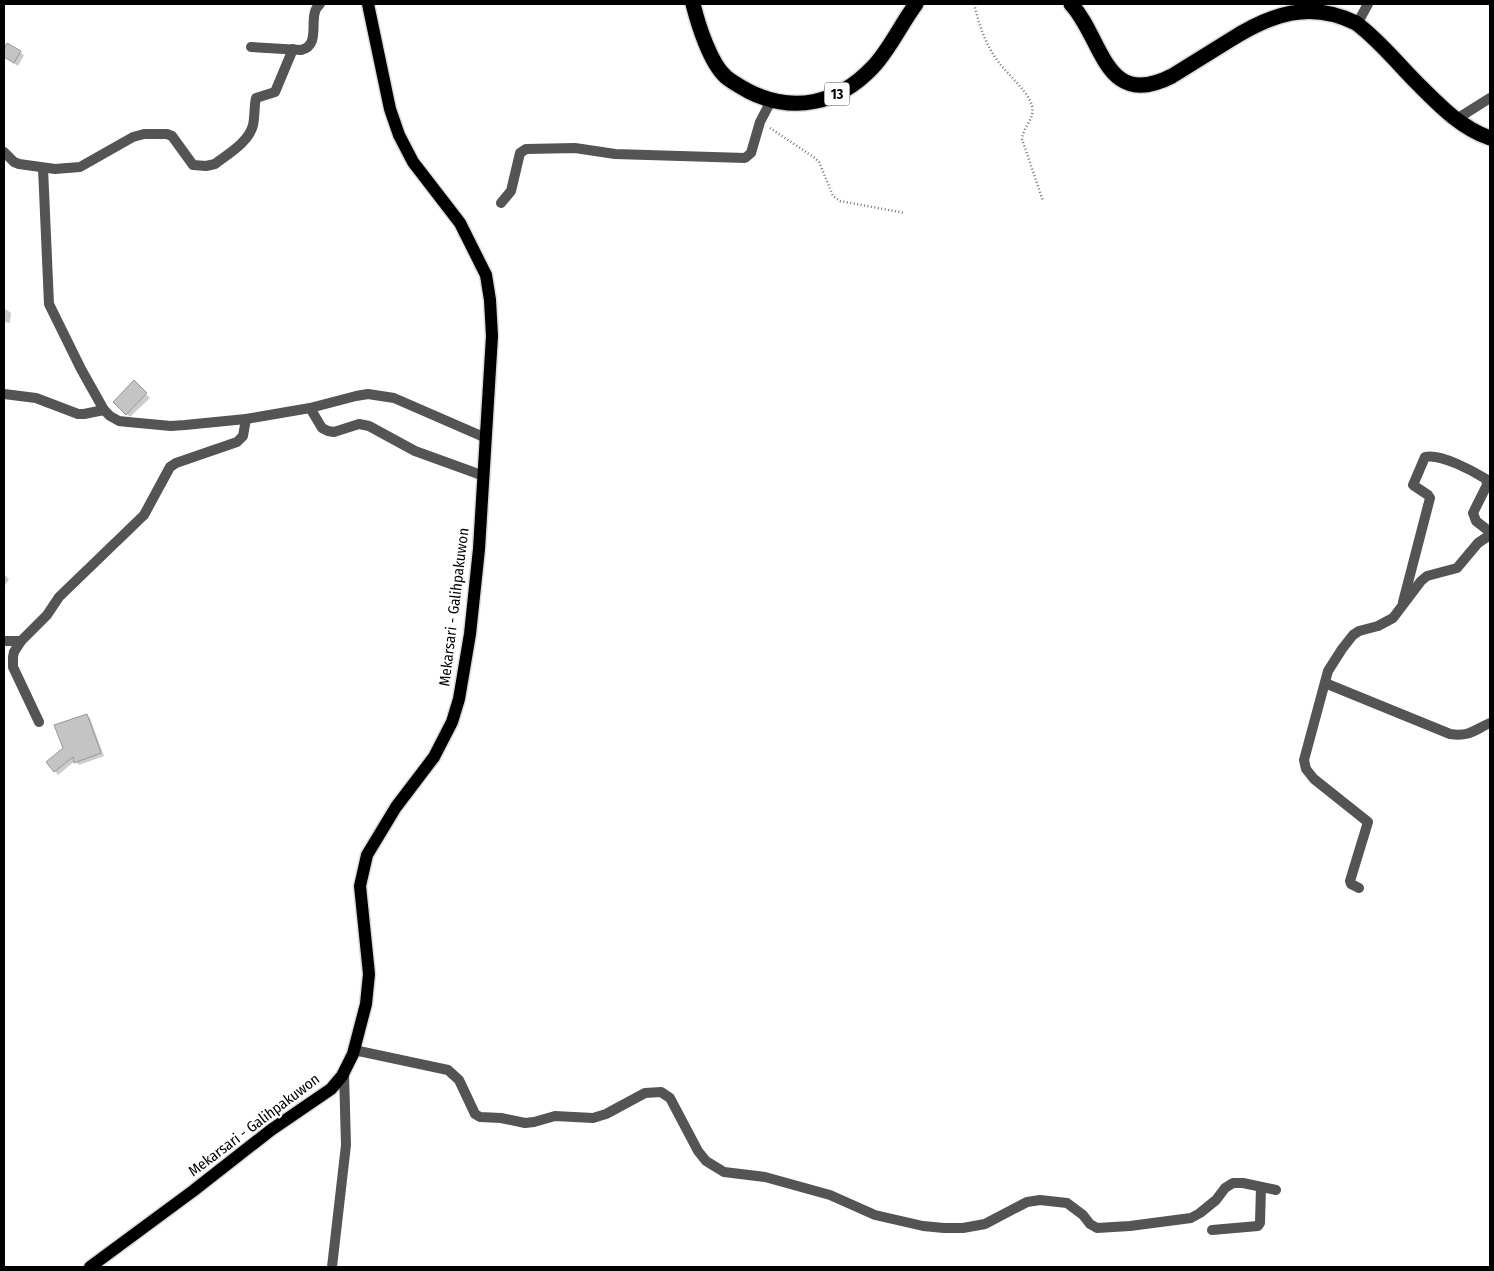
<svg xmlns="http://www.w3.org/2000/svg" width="1494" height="1271" font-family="'Fira Sans Condensed',sans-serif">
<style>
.shadow{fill:#0003}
.building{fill:#c4c4c4;stroke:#989898}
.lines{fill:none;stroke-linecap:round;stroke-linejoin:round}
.primary-casing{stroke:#dbdbdb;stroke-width:15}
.highway-casing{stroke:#dbdbdb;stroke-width:18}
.path{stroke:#767676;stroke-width:2.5;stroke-dasharray:1 2.5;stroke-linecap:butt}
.street{stroke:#545454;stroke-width:10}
.primary{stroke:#000;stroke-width:12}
.highway{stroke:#000;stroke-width:15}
.labels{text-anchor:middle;stroke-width:4;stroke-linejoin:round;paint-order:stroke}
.shield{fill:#fff;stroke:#4c4c4c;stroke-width:1}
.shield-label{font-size:14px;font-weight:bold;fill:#000}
.street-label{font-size:15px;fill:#000;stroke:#fff}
</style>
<rect width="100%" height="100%" fill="#fff"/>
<!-- shadow -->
<g class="shadow">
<path d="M8,44L24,55L18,66L4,57V51Z"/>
<path d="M4,309L7,310L11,313L10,323L4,322Z"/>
<path d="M134,382L150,398L130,417L115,402Z"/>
<path d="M4,574L9,579L4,587Z"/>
<path d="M86,715L90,718L104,756L79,765L75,761L58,775L48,762L64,749Z"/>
</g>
<!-- building -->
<g class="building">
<path d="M7,43L21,51L14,63L4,57V49Z"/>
<path d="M134,380L147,393L126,415L113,402Z"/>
<path d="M87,714L101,753L74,763L73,757L54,772L46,762L63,748L54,725Z"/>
</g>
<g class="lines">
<defs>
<path id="primary" d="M90,1267L193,1191L271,1130L331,1089L342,1076L353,1054L366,1004L369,974L360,886L367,855L396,807L434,757L452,722L459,699L470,634L479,549L492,336L490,300L486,275L460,223L413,162L399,135L390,109L368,4"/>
<g id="highway">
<path d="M693,4C698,24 710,63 726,77C732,82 741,87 748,91C793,114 838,104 873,67C890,49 901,24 916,4"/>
<path d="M1071,4C1103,38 1104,111 1172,76C1191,64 1211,52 1230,40C1271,14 1310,0 1356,23C1379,40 1398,64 1418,84C1440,106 1461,128 1490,138"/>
</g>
</defs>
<!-- primary casing -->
<use href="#primary" class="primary-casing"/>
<!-- highway casing -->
<use href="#highway" class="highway-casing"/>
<!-- path -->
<g class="path">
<path d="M974,4C979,23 984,41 995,57C1004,72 1028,90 1032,106C1035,119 1023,127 1022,139L1043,201"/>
<path d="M770,128L815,158L819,162L833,196L840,201L905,213"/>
</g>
<!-- street -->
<g class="street">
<path d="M1357,24L1368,4"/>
<path d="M251,47L301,50C323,45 306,15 320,4"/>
<path d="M1455,120L1490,98"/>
<path d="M4,152L14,162L19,164L55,169L80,167L133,137L144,134H167L172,136L193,165L206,166L215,164C228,154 249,142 253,125C255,116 254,107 256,98L275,92L293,49"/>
<path d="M43,168L49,304L81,369L104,410L110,416L119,421L128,422L171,426L185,425L246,419L310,408L356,396L368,394L394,398L486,438"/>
<path d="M501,203L511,191L520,153L526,149L575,148L615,154L745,158L751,153L760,122L771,101"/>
<path d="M4,394L36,398L78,414H84L104,410"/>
<path d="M310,408L322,428L328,431L334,432L359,424L369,426L415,451L484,476"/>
<path d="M1403,602L1430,498L1428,495L1413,485L1425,457C1440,453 1473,471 1486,479L1487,485L1473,513L1476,521L1490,532"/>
<path d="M4,641H21"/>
<path d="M1325,683L1450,734C1470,737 1474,730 1490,723"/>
<path d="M39,722L13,667V657L14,652L21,641L47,615L59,597L144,515L170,467L176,463L237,442L243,436L246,419"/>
<path d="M1359,888L1351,884L1350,881L1368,822L1314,779L1306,769L1304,760L1328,671L1342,649L1353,635L1359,631L1378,626L1393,618L1421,581L1427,576L1457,568L1478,543L1490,535"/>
<path d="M354,1050L448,1070L459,1080L475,1114L480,1117L501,1118L525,1123L534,1122L555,1116L593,1118L606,1114L645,1093L661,1092L670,1098L698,1151L706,1161L724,1172L765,1177L830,1195L875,1215L923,1226L944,1228H963L985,1224L1027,1202L1040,1200L1067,1203L1083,1215L1090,1224L1097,1228L1130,1226L1191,1218L1200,1213L1216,1200L1225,1188L1233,1183H1243L1276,1190"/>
<path d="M1212,1230L1258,1226L1260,1223L1261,1187"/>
<path d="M332,1267L346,1145L344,1073"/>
</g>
<!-- primary -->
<use href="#primary" class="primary"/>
<!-- highway -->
<use href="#highway" class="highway"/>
</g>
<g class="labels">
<!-- shield labels -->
<rect class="shield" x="824.5" y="82.5" width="25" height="23" rx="4"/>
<g class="shield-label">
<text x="837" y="99">13</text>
</g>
<!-- street labels -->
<g class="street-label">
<text transform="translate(454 607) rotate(-83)" y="5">Mekarsari - Galihpakuwon</text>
<text transform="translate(254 1125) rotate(-37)" y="5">Mekarsari - Galihpakuwon</text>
</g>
</g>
<!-- border -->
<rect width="1494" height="1271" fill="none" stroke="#000000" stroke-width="10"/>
</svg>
